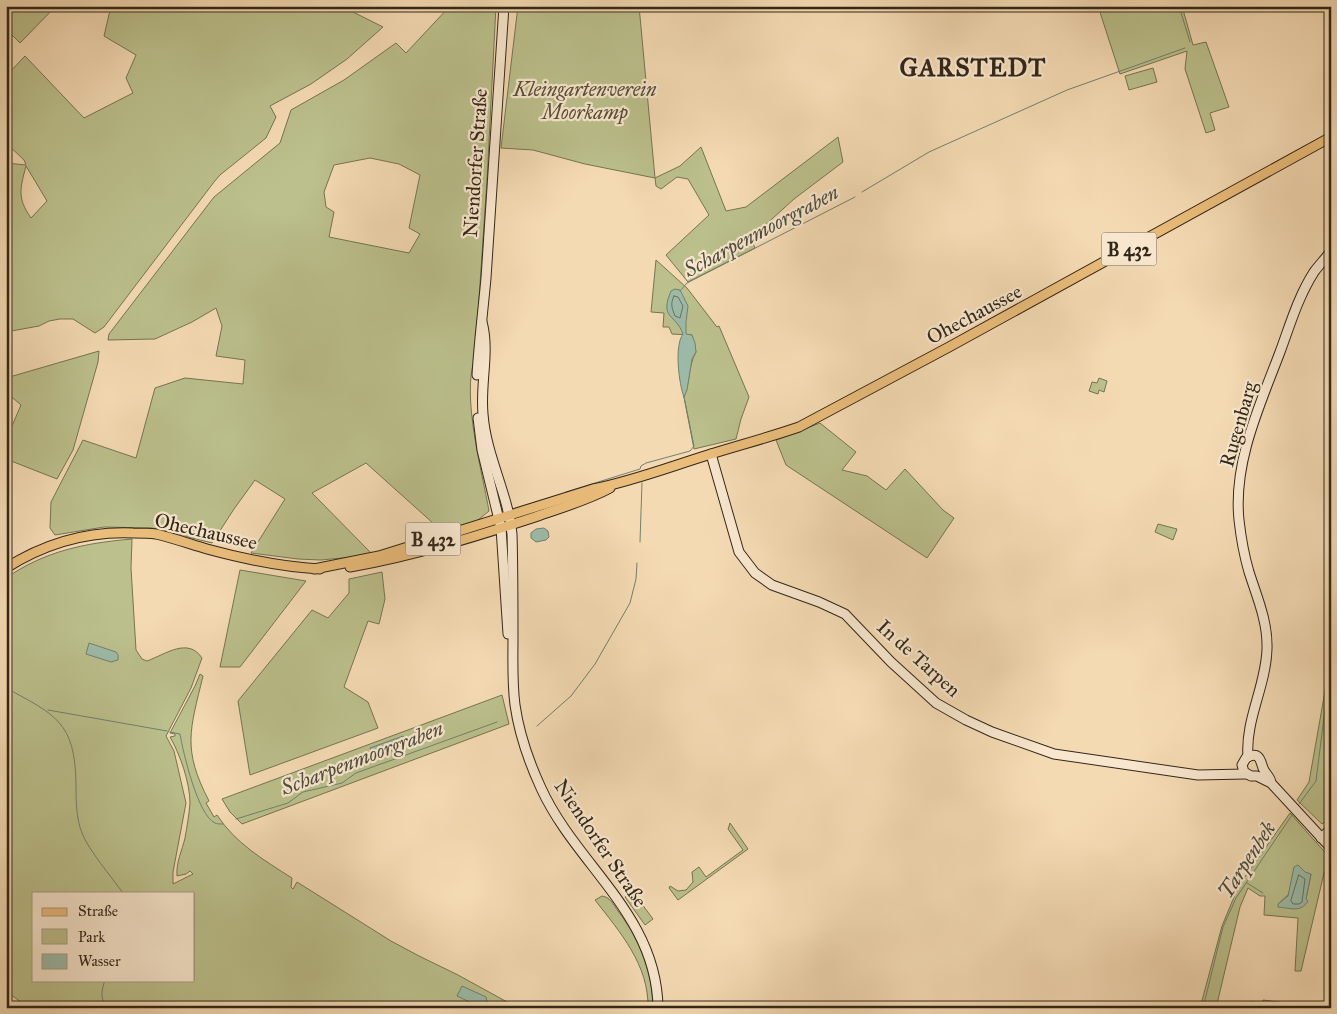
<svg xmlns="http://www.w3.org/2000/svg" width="1337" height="1014" font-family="'IM FELL Great Primer',serif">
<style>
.green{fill:#bbc08c;stroke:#767452;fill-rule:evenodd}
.water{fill:#9cbba8;stroke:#72806f}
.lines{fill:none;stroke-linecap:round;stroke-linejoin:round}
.shore{stroke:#677160;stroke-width:1}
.stream{stroke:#72806f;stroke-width:1}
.secondary-casing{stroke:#322719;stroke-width:11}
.primary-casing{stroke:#322719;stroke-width:11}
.secondary{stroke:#f8e7ce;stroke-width:9}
.primary{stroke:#eabd7a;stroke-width:9}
.labels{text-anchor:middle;stroke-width:4.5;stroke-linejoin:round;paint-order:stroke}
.shield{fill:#f8e7ce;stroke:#6d614f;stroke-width:1}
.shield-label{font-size:19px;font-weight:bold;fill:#322719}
.park-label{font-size:20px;font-style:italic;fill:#544d36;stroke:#f8e7ce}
.street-label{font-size:20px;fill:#322719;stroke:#f8e7ce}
.water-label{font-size:21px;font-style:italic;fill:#4c4c3d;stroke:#f8e7ce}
.district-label{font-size:25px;font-weight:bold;letter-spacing:1px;fill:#322719;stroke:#f8e7ce}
</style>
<rect width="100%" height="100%" fill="#f4dab3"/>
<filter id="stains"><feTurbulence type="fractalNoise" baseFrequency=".004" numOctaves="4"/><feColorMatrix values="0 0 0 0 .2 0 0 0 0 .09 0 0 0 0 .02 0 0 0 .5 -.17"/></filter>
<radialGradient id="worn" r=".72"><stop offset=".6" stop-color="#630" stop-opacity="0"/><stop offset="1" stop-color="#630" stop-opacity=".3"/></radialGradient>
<!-- green -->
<g class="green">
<path d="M6,6H56L20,43L6,29Z"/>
<path d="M111,6H341L383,27L347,59L311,84L270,106L276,117L266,138L220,175L214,182L104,327L95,333L73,319H60L49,321L39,326L6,332V163L26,165L24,160L6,143V76L25,56L84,118L133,93L126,78L136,55L104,36ZM26,166L47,201L31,218C17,198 20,189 26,166Z"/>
<path d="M450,6H496L487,180L475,358C461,395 482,471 489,511L478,520L444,533L366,463L312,493L373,555L321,560L298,559L251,553L285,499L255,480L234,509L212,543L152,528L104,527L55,535L50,528L51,502L83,440L136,458L155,388L185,378L243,384L245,360L216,356L222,326L216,308L192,322L155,339L108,340L109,334L214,197L280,143L291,110L344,80L396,43L406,53ZM370,158L399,164L420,175L409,228L420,234L409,253L329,237L334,212L326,207L324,192L334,165Z"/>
<path d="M518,6H639L655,178L680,166L701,147L726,211L746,207L838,137L843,162L794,199L751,238L755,248L688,282L666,255L709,215L688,179L677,177L661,189L656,186L655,178L585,164L533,150L501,148Z"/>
<path d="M1098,6H1182L1193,45L1206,42L1229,107L1210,113L1215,130L1206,133L1185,69L1187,51L1120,74Z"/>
<path d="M1153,68L1157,82L1129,90L1125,76Z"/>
<path d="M656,260L687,288L717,327L719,326L749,397L741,419L736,439L694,449L684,397C690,383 688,366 696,352L692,335L672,334L669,327H663L664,313L651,312Z"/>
<path d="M99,351L98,362L73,450L57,479L6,459V440L21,405L6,392V378Z"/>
<path d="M1099,378L1107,381L1104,392L1099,390L1098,394L1089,391L1092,382L1097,383Z"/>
<path d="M820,423L856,452L842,470L867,476L886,490L905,469L943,510L954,518L927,558L786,465L776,440Z"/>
<path d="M1158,524L1177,529L1173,540L1155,532Z"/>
<path d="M132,539L131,568L136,650L142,659L147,661C166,654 188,637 202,658L191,688L166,736L174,751L186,803L173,872V884L193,874L190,871L186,874L177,876C176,862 182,851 185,838C187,827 189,815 190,803C190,783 180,754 170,737L175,736V734L170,733L195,686L200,674L203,676C190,730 182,749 209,801L206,803L214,817L217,815C235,843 265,861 292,878L291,887L293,889L297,882L391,941L419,956L458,975L518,1008H425L423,1004H420L421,1008H29L6,991V578C45,551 85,543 132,539ZM34,893H194V980H34Z"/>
<path d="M240,570L306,581L240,667H220Z"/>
<path d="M382,572L385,599L379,624L368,621L344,687L368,702L378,728L250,775L238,701L312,610L328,618L349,593V579Z"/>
<path d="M1331,657V818L1322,824L1297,800L1309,782Z"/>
<path d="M502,695L509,724L242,824L230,812L222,799Z"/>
<path d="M1290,813L1331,859V864L1324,873L1301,971H1295L1298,918L1264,915L1265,896H1260L1248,888L1240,907L1217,1004L1253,1002L1262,1004L1263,1000L1293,1004V1008H1200L1222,926L1239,885ZM1311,874L1306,899L1278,904Z"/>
<path d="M730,823L748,849L678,900L669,888L670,886L678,891L686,890L693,882L692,872L699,867L706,877L743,850L728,829Z"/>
<path d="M633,892L653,919L645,925L625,897Z"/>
<path d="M602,896C610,897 613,904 618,911C640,940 652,972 653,1008H648C649,965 620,932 595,900Z"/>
</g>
<!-- water -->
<g class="water">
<path d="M675,289L680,290L688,306L686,322V334L692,335L695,343L696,352L692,359L687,390L684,397C679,384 674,346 683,334C676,314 659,319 671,291Z"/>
<path d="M544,528L548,531L549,537L546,540L536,542L531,538V533L536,529Z"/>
<path d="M89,643L116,652L118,655V660L111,662L86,654Z"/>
<path d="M403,736L408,741L407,745L374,757L370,748Z"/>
<path d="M1298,865L1305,872L1311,874L1306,899L1308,901C1301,913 1290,908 1278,907V904L1288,896L1294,867Z"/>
<path d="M462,986L486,997L487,1001L485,1005L478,1006L457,996Z"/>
</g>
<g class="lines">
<!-- shore -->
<g class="shore">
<path d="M674,296L678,297L683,306L680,318L675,316C672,308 670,304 674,296Z"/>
<path d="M1299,875L1305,879L1302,902L1299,904H1293L1291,901Z"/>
</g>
<!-- stream -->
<g class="stream">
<path d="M1179,6L1190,42"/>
<path d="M862,192L929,152L1067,90L1185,48"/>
<path d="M680,291L687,283L855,197"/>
<path d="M566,492L640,469L641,466L646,463L690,451L694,446L684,397"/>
<path d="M640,542L642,483"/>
<path d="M6,688C56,715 75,722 76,784C76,801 76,818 82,833C89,851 111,876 123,893"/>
<path d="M48,710L167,731"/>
<path d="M537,726L571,696L595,664L630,603L636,579L637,563"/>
<path d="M170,732L180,734C183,752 198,816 215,823C217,824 220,824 223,824"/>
<path d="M1299,804L1316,781L1331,661"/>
<path d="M236,819L288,803L303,792L342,783L356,773L497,722"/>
<path d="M1247,883L1263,893"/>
<path d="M105,980C102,989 99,999 107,1006"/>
<path d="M113,1006L116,1008"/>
<path d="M1203,1008L1223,927L1236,898L1292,815"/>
</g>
<defs>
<g id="secondary">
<path d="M482,322C490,352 480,383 483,414C486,456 508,493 512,534C513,568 513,603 513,637C513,659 512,682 515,705C519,733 529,762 541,788C576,865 657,915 658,1008"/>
<path d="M477,375C479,342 483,311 486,278L504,6"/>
<path d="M478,418L482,450L501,528L508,634"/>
<path d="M711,454L739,552L755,573L772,585L819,602L845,614L891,662L936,703L966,720L992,732L1054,754L1198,775L1246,774"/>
<path d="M1248,757C1245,720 1266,686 1267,649C1268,622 1257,597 1249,572C1244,555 1241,538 1239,520C1233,462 1260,405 1280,352C1290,325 1298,297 1314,272C1319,265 1326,258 1331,251"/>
<path d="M1271,783C1271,777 1265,774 1263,768C1260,759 1259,751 1246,758L1242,765L1244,772L1251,776H1257L1271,783L1331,848"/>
<path d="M1321,838L1331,829"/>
</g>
<g id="primary">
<path d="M350,567C413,556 474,537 535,517C560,508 586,501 610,488"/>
<path d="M6,568C44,544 88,531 133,533C141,533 149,533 156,534C173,538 190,544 207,549C244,559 282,567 320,569"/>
<path d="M314,569L379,556L593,489C633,481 672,466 711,454C740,445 770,437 799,427L949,347L1331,137"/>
</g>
</defs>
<!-- secondary casing -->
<use href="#secondary" class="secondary-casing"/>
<!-- primary casing -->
<use href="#primary" class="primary-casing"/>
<!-- secondary -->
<use href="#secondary" class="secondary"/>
<!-- primary -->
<use href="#primary" class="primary"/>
</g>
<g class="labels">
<!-- shield labels -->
<g class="shield">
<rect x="1101.5" y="232.5" width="55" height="33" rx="4"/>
<rect x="405.5" y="522.5" width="55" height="33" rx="4"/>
</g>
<g class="shield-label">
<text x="1129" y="256">B 432</text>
<text x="433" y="546">B 432</text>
</g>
<!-- park labels -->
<g class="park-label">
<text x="585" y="96">Kleingartenverein<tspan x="585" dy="23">Moorkamp</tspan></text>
</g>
<!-- street labels -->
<g class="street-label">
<text transform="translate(475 163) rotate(-86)" y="7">Niendorfer Straße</text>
<text transform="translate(974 314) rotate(-28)" y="7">Ohechaussee</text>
<text transform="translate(1238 424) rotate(-74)" y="7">Rugenbarg</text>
<text transform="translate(206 531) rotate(13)" y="7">Ohechaussee</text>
<text transform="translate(919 658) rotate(42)" y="7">In de Tarpen</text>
<text transform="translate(601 843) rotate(56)" y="7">Niendorfer Straße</text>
</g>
<!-- water labels -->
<g class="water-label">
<text transform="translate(761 231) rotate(-28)" y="7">Scharpenmoorgraben</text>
<text transform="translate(362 758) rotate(-21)" y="7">Scharpenmoorgraben</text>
<text transform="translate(1247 860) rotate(-57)" y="7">Tarpenbek</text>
</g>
<!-- district labels -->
<g class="district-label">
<text x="973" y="76">GARSTEDT</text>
</g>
</g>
<!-- margin -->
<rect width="1337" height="1014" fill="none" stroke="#f4dab3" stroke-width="25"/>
<rect x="8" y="8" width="1322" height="999" fill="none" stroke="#322719" stroke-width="2.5"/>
<rect x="12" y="12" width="1312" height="989" fill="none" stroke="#322719"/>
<!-- legend -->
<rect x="32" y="892" width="162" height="90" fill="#f8e7ce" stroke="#a99a86"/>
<rect x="42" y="908" width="25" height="8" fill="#eabd7a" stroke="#a99a86"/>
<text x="78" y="916" font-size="15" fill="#322719">Straße</text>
<rect x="42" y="929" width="25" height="15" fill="#bbc08c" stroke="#a99a86"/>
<text x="78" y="942" font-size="15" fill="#322719">Park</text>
<rect x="42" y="954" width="25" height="15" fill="#9cbba8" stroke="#a99a86"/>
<text x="78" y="966" font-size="15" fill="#322719">Wasser</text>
<rect width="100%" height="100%" filter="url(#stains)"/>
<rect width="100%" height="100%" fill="url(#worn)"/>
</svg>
